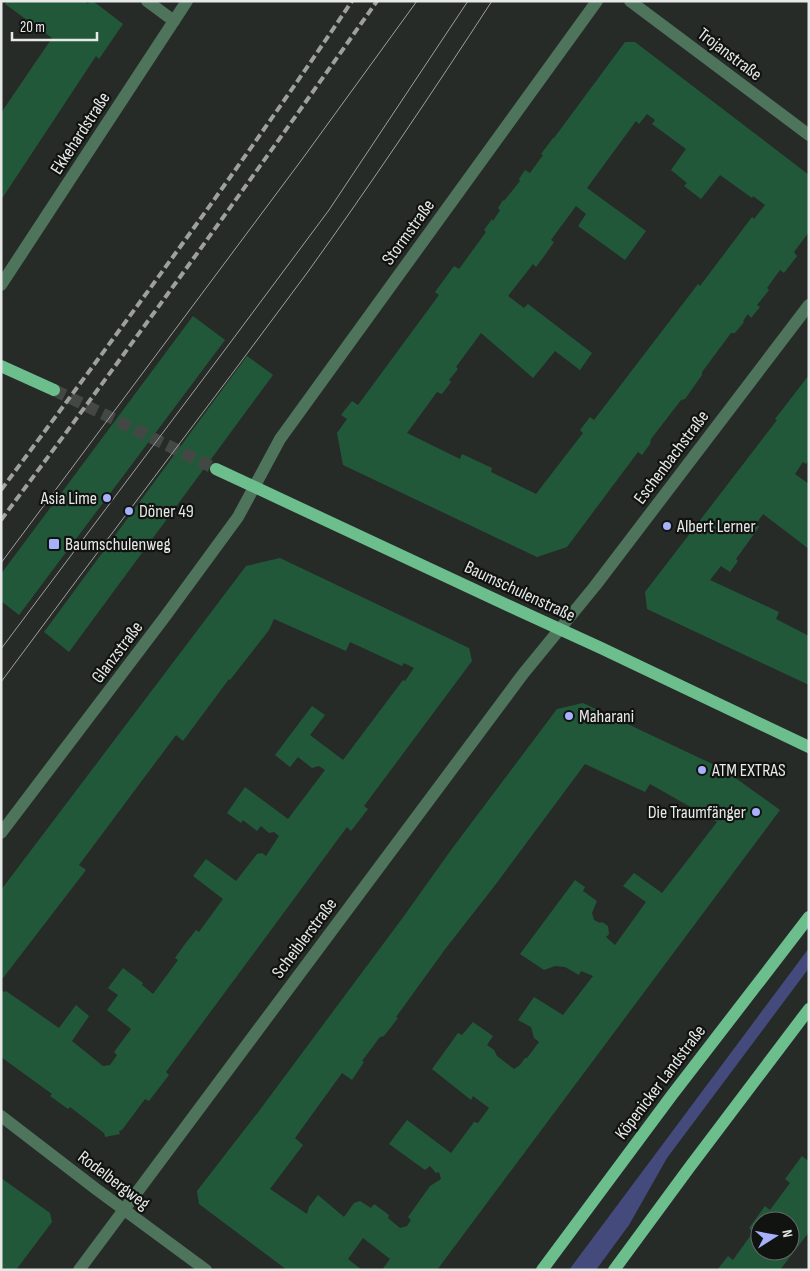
<svg xmlns="http://www.w3.org/2000/svg" width="810" height="1271" font-family="'Sofia Sans Condensed',sans-serif">
<style>
.green{fill:#454a7c}
.building{fill:#22583a;fill-rule:evenodd}
.lines{fill:none;stroke-linecap:round;stroke-linejoin:round}
.major-tunnel{stroke:#434845;stroke-width:12;stroke-dasharray:12 6;stroke-linecap:butt}
.minor{stroke:#4e745c;stroke-width:12}
.major{stroke:#6cbe8d;stroke-width:12}
.tram{stroke:#9da09e;stroke-width:1}
.rail{stroke:#9da09e;stroke-width:4;stroke-dasharray:8 4;stroke-linecap:butt}
.poi-dot{fill:#a7b1fc;stroke:#111311;stroke-width:2}
.labels{text-anchor:middle;stroke-width:4.5;stroke-linejoin:round;paint-order:stroke}
.street-label{font-size:18px;fill:#e6e9e7;stroke:#111311}
.poi-label{font-size:18px;fill:#e6e9e7;stroke:#111311;text-anchor:start}
</style>
<rect width="100%" height="100%" fill="#262b28"/>
<!-- green -->
<path class="green" d="M809,948V968L667,1158L629,1225L596,1270H569Z"/>
<!-- building -->
<g class="building">
<path d="M7,1H84L88,4L90,1H93L123,24L99,59L96,56L1,200V113L52,38L5,4Z"/>
<path d="M625,42H635L809,175V232L794,252L797,256L784,273L780,270L767,288L769,290L757,305L760,307L751,318L748,314L743,321L744,322L735,333H731L702,372V375L685,399L681,400L651,439L650,444L642,455L638,452L567,547L537,557L343,465L337,433L347,419L341,415L352,401L358,405L439,295L435,292L454,266L459,269L486,232L484,230L492,219L493,221L500,210L498,208L503,200L504,201L520,181L519,179L525,170L530,173L543,155L541,154L553,138H554ZM647,114L655,120L652,124L686,149L671,170L687,183L684,186L701,199L720,175L752,198L753,196L765,205L754,219L752,217L700,286L698,284L594,420L590,417L580,430L583,433L536,494L491,472L492,468L462,454L460,459L407,433L437,392L442,394L451,382L449,380L458,369L456,367L481,333L533,378L555,351L580,370L592,353L528,304L524,308L508,296L533,264L536,267L545,255L554,242L551,240L576,206L586,214L578,226L625,260L646,231L587,188L636,121L639,124Z"/>
<path d="M193,316L225,340L19,615L1,601V574Z"/>
<path d="M247,356L273,375L69,652L44,632Z"/>
<path d="M809,375V460L806,464L803,462L795,474L809,484V549L763,514L756,524L759,527L736,559L738,561L730,572L721,566L710,580L779,612L776,619L809,636V685L647,609L645,592L777,420L775,419Z"/>
<path d="M280,558L469,648L472,661L364,806L368,809L351,831L347,827L166,1072L169,1075L149,1101L145,1099L122,1130L119,1131L120,1134L105,1137L104,1133L70,1107L68,1109L50,1096L52,1094L1,1057V990L4,992L6,991L59,1028L76,1005L89,1016L72,1041L103,1066L110,1065L117,1055L114,1052L131,1029L107,1010L118,995L108,988L123,968L143,983L142,985L153,994L178,960L175,958L185,944L196,930L199,932L223,899L193,876L206,859L236,881L257,854L262,853L266,856L279,836L274,832L269,833L261,826L257,831L243,820L241,823L227,813L245,787L288,819L325,770L319,766L312,768L298,757L290,767L275,755L312,706L325,715L310,735L343,760L403,680L405,681L414,668L404,663L402,666L350,642L346,651L274,619L269,630L230,680L229,679L183,741L176,735L79,865L86,870L3,978L1,977V890L246,566Z"/>
<path d="M583,703L723,769L780,810L437,1270H382L390,1259L363,1238L348,1259L362,1270H287L199,1204L197,1191L259,1111L404,916L451,850L557,709ZM585,764L645,792L650,784L717,822L662,893L634,873L623,886L646,902L615,945L606,937L609,934L608,926L602,922L600,923L594,920L592,913L597,901L583,891L585,887L575,880L520,954L544,970L555,966L565,967L579,975L581,971L593,976L563,1015L534,997L518,1020L531,1027L534,1038L539,1042L527,1058H525L520,1065L514,1069L497,1056L494,1050L487,1045L493,1036L473,1022L462,1035L458,1033L432,1069L471,1100L473,1096L489,1108L478,1123L474,1122L451,1153L407,1120L389,1144L425,1170L430,1166L436,1173L439,1172L441,1179L430,1186L408,1217L411,1220L407,1226L400,1228L388,1218L389,1215L374,1204L371,1208L360,1201L354,1203L344,1217L318,1195L309,1207L307,1214L270,1189L303,1145L295,1138L342,1073L352,1080L364,1062L362,1061L380,1037L384,1036L398,1018L396,1017L446,948L496,884Z"/>
<path d="M802,1156L807,1160L809,1158V1232L780,1270H717L728,1256L733,1260L753,1232L749,1228L765,1206L770,1210L790,1183L785,1179ZM760,1221H790V1251H760Z"/>
<path d="M1,1178L50,1213L52,1222L16,1270H1Z"/>
</g>
<g class="lines">
<!-- major-tunnel -->
<path class="major-tunnel" d="M54,390L216,469"/>
<!-- minor -->
<g class="minor">
<path d="M147,1L174,21"/>
<path d="M630,1L809,135"/>
<path d="M1,285L187,1"/>
<path d="M1,833L164,618L238,517L280,439L597,1"/>
<path d="M1,1116L96,1189L206,1270"/>
<path d="M79,1270L523,674L595,586L809,305"/>
</g>
<!-- major -->
<g class="major">
<path d="M1,366L54,390"/>
<path d="M216,469L518,610L601,648L809,747"/>
<path d="M542,1270L672,1095L809,917"/>
<path d="M614,1270L689,1168L809,1009"/>
</g>
<!-- tram -->
<g class="tram">
<path d="M1,563L303,158L417,1"/>
<path d="M1,649L227,347L329,210L468,1"/>
<path d="M1,682C102,545 206,410 307,273C371,184 432,93 492,1"/>
</g>
<!-- rail -->
<g class="rail">
<path d="M1,490C121,329 240,168 352,1"/>
<path d="M1,520C129,349 254,176 377,1"/>
</g>
</g>
<!-- markers -->
<g class="poi-dot">
<circle cx="107" cy="498" r="5"/>
<circle cx="129" cy="511" r="5"/>
<circle cx="667" cy="526" r="5"/>
<rect x="48" y="538" width="12" height="12" rx="2.5"/>
<circle cx="569" cy="716" r="5"/>
<circle cx="702" cy="770" r="5"/>
<circle cx="756" cy="812" r="5"/>
</g>
<g class="labels">
<!-- street labels -->
<g class="street-label">
<text transform="translate(730 54) rotate(37)" y="6">Trojanstraße</text>
<text transform="translate(80 133) rotate(-57)" y="6">Ekkehardstraße</text>
<text transform="translate(408 232) rotate(-54)" y="6">Stormstraße</text>
<text transform="translate(671 457) rotate(-53)" y="6">Eschenbachstraße</text>
<text transform="translate(520 591) rotate(25)" y="6">Baumschulenstraße</text>
<text transform="translate(117 652) rotate(-53)" y="6">Glanzstraße</text>
<text transform="translate(304 938) rotate(-53)" y="6">Scheiblerstraße</text>
<text transform="translate(660 1082) rotate(-53)" y="6">Köpenicker Landstraße</text>
<text transform="translate(114 1180) rotate(37)" y="6">Rodelbergweg</text>
</g>
<!-- poi labels -->
<g class="poi-label">
<text x="97" y="504" text-anchor="end">Asia Lime</text>
<text x="139" y="517">Döner 49</text>
<text x="677" y="532">Albert Lerner</text>
<text x="65" y="550">Baumschulenweg</text>
<text x="579" y="722">Maharani</text>
<text x="712" y="776">ATM EXTRAS</text>
<text x="746" y="818" text-anchor="end">Die Traumfänger</text>
</g>
</g>
<!-- border -->
<rect width="810" height="1271" fill="none" stroke="#e6e9e7" stroke-width="5"/>
<!-- north arrow -->
<g transform="translate(775 1236) rotate(79)"><circle r="24" fill="#111311" stroke="#666967"/>
<path d="M0-4L9 19L0 12L-9 19Z" fill="#a7b1fc"/>
<text y="-8" font-size="14" font-weight="bold" text-anchor="middle" fill="#e6e9e7">N</text>
</g>
<!-- scale -->
<path d="M12 32v8h85v-8" fill="none" stroke="#e6e9e7" stroke-width="2.5"/>
<text x="20" y="32" font-size="15" fill="#e6e9e7" stroke="#111311" stroke-width="4" paint-order="stroke">20 m</text>
</svg>
